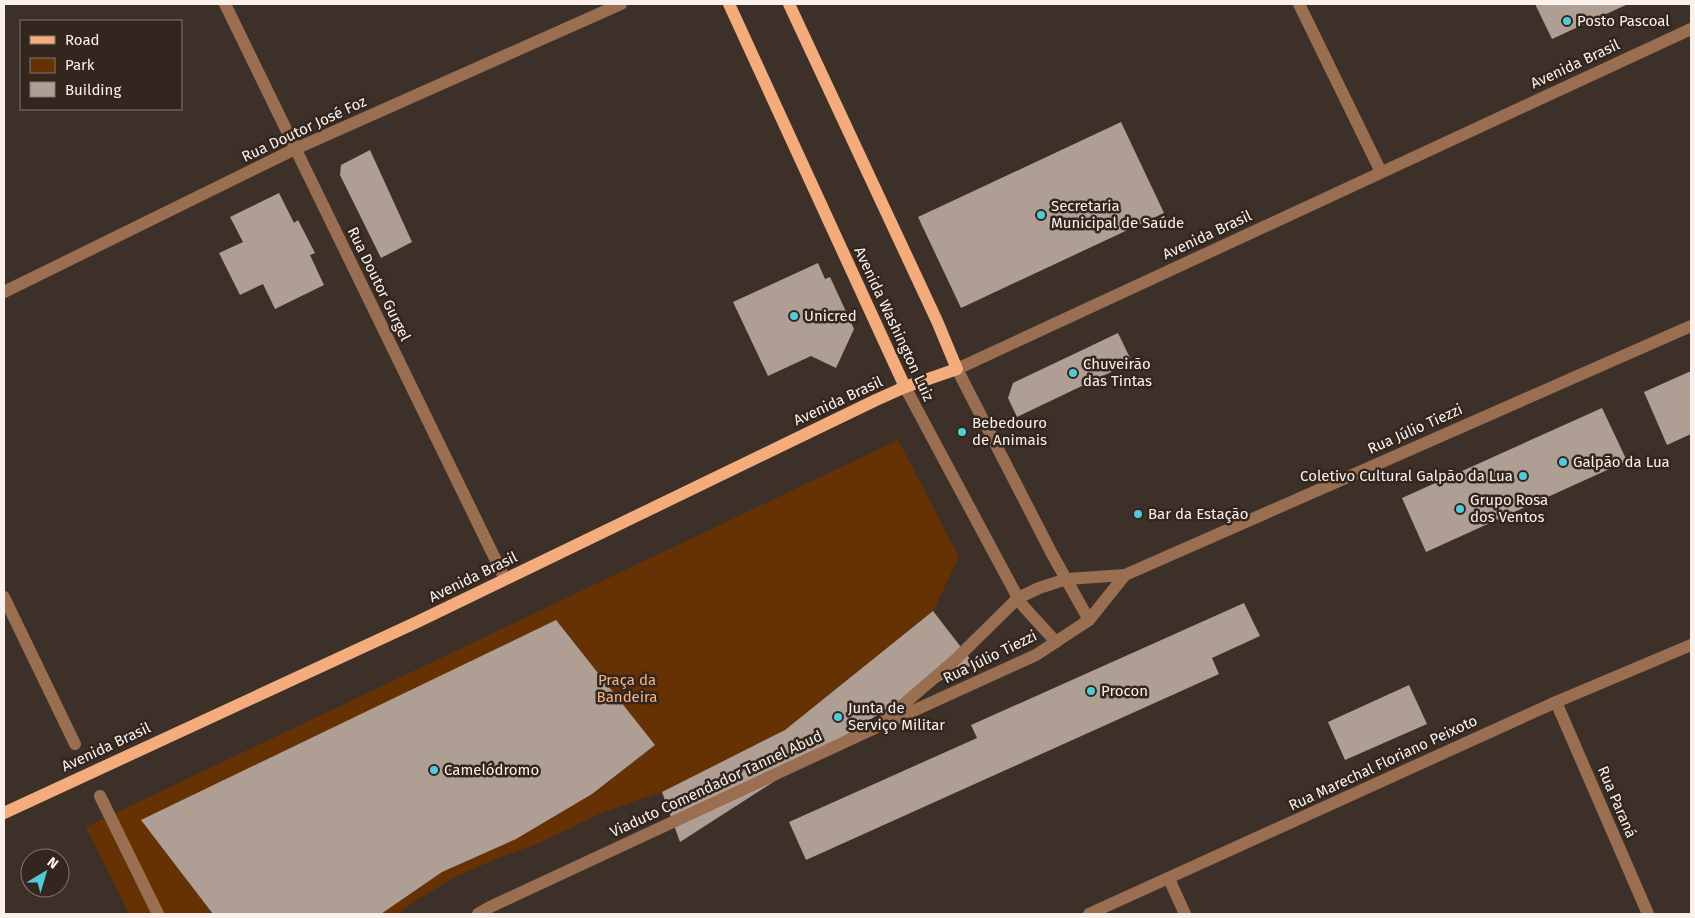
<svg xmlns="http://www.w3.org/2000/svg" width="1695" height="918" font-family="'Fira Sans',sans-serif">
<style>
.green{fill:#663204}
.building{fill:#ae9e94}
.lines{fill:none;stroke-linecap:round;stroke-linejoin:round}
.minor{stroke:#9a6e51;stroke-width:12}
.major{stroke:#f4ac7c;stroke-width:12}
.poi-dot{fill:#52cbd8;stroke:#33261e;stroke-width:2}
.labels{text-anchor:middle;stroke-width:5;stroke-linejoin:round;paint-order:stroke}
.poi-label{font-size:15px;fill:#faf1ec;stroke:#33261e;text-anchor:start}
.street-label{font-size:15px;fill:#faf1ec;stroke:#33261e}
.park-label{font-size:15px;fill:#f7b284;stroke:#33261e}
</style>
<rect width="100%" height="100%" fill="#3d3028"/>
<!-- green -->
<path class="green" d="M898,440L959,557L933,611L785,730L662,792L603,812L535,845L503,856L457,876L415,901L398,914H129L86,827Z"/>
<!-- building -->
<g class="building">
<path d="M1535,4H1628L1552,39Z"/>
<path d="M1121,122L1164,213L961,308L918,217Z"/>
<path d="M370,150L412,242L381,258L340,175L341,165Z"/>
<path d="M279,193L294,223L298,220L315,253L310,255L324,285L275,309L263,284L240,295L219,253L243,242L230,217Z"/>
<path d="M818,263L825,279L830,277L854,329L836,368L811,356L768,376L733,302Z"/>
<path d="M1118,333L1132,362L1017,417L1008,398L1013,383Z"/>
<path d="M1691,371V434L1667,445L1644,392Z"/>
<path d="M1602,408L1627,461L1426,552L1402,498Z"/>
<path d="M1244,603L1260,636L1212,658L1219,674L806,860L789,822L977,738L971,725Z"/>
<path d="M933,611L974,664L896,703L680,842L662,792L785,730Z"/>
<path d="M556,620L655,745L592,794L516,839L442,872L381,914H213L141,820Z"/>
<path d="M1409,685L1427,724L1345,760L1328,722Z"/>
</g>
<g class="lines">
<!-- minor -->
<g class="minor">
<path d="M225,4L505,579"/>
<path d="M1299,4L1381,172"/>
<path d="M4,292L295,149L621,4"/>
<path d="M905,387L1018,598L1024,607L1056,642"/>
<path d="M4,597L75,744"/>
<path d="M1089,620L1052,554L957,369L1691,29"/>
<path d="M1556,702L1648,914"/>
<path d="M891,721L1036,655L1089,620L1125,575"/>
<path d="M100,796L158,914"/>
<path d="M1169,879L1185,914"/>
<path d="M478,914L490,907L877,727L955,660L1018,598L1039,588L1067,579L1125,575L1691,326"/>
<path d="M1089,914L1556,702L1691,645"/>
</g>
<!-- major -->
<g class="major">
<path d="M729,4L905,387"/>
<path d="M4,813L415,623L876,400L905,387L957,369L937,321L789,4"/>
</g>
</g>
<!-- markers -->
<g class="poi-dot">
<circle cx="1567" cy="21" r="5"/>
<circle cx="1041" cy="215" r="5"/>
<circle cx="794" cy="316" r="5"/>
<circle cx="1073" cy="373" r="5"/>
<circle cx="962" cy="432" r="5"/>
<circle cx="1563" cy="462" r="5"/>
<circle cx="1523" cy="476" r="5"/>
<circle cx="1460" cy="509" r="5"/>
<circle cx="1138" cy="514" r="5"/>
<circle cx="1091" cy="691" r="5"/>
<circle cx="838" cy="717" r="5"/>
<circle cx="434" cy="770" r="5"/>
</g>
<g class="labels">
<!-- poi labels -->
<g class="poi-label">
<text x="1577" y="26">Posto Pascoal</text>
<text x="1051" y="211">Secretaria<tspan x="1051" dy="17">Municipal de Saúde</tspan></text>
<text x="804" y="321">Unicred</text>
<text x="1083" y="369">Chuveirão<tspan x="1083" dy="17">das Tintas</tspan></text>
<text x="972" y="428">Bebedouro<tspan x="972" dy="17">de Animais</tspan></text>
<text x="1573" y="467">Galpão da Lua</text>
<text x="1513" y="481" text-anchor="end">Coletivo Cultural Galpão da Lua</text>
<text x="1470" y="505">Grupo Rosa<tspan x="1470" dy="17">dos Ventos</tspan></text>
<text x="1148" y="519">Bar da Estação</text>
<text x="1101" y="696">Procon</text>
<text x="848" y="713">Junta de<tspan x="848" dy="17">Serviço Militar</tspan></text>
<text x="444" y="775">Camelódromo</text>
</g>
<!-- street labels -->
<g class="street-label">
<text transform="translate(1575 64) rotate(-25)" y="5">Avenida Brasil</text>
<text transform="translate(304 129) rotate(-25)" y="5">Rua Doutor José Foz</text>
<text transform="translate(1207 235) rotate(-25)" y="5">Avenida Brasil</text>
<text transform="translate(379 284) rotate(64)" y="5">Rua Doutor Gurgel</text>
<text transform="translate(894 324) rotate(65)" y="5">Avenida Washington Luiz</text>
<text transform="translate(838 401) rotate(-25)" y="5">Avenida Brasil</text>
<text transform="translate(1415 429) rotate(-24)" y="5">Rua Júlio Tiezzi</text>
<text transform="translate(473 577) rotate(-26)" y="5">Avenida Brasil</text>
<text transform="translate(990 657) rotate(-26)" y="5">Rua Júlio Tiezzi</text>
<text transform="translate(106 747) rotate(-25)" y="5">Avenida Brasil</text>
<text transform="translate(1383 763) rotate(-25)" y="5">Rua Marechal Floriano Peixoto</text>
<text transform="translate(716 784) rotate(-25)" y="5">Viaduto Comendador Tannel Abud</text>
<text transform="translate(1617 802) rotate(67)" y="5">Rua Paraná</text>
</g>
<!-- park labels -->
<g class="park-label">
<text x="627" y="685">Praça da<tspan x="627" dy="17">Bandeira</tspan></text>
</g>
</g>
<!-- border -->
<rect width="1695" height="918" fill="none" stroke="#faf1ec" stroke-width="10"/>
<!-- legend -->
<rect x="20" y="20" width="162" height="90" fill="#33261e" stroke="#837770"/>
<rect x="30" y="36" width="25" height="8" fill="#f4ac7c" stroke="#837770"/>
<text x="65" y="45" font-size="15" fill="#faf1ec">Road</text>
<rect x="30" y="58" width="25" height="15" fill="#663204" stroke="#837770"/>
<text x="65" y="70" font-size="15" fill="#faf1ec">Park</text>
<rect x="30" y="82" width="25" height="15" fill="#ae9e94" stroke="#837770"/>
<text x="65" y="95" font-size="15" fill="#faf1ec">Building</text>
<!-- north arrow -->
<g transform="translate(45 873) rotate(38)"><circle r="24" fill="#33261e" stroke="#837770"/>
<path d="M0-4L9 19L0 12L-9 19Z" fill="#52cbd8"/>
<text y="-8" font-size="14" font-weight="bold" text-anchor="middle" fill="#faf1ec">N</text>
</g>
</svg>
